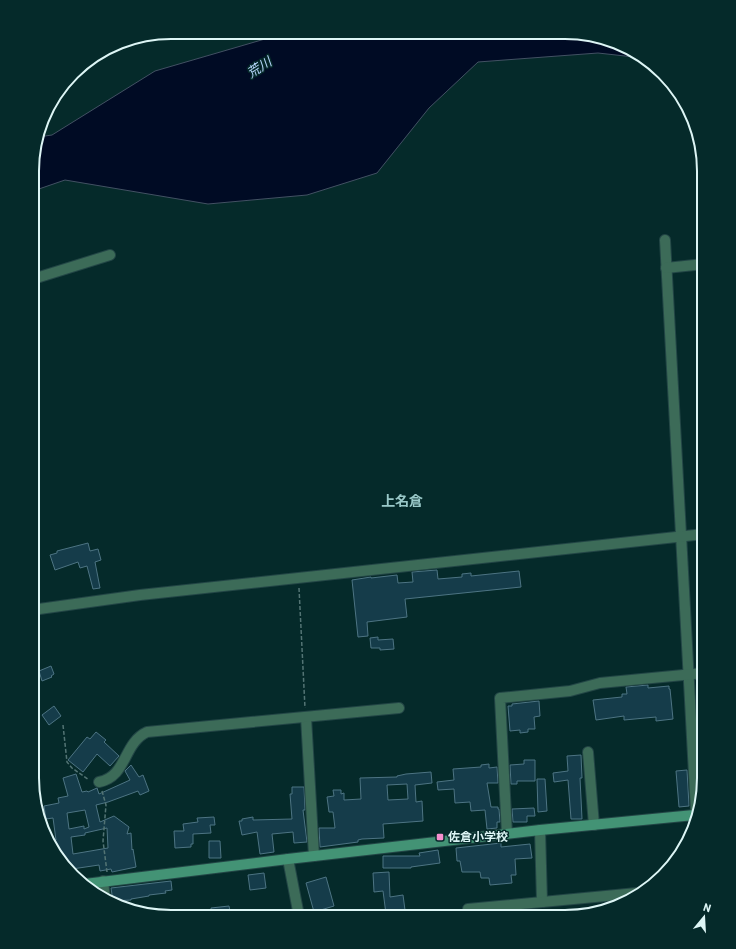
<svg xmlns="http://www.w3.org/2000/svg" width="736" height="949" font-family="Barlow,'Noto Sans JP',sans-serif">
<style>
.water{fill:#000b24;stroke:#425163}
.building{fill:#153c4a;stroke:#4d7483;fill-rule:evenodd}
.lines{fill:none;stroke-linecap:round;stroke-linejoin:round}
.street-casing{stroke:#234646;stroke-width:12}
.secondary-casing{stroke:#234646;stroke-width:12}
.path{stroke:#537474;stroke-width:1.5;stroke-dasharray:4 2;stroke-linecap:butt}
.street{stroke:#3c6b58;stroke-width:10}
.secondary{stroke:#439375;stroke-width:10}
.poi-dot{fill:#f690cf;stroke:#052a2a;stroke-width:1.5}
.labels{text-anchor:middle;stroke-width:3;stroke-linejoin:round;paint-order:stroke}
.poi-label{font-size:12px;font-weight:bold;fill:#ddf5f5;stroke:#052a2a;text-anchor:start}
.water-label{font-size:13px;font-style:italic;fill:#b9d7fe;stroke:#052a2a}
.quarter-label{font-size:14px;font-weight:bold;fill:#99c8c8;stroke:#052a2a}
.rim{fill:none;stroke:#ddf5f5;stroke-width:2}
</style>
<rect width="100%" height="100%" fill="#052a2a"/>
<!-- water -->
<path class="water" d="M289,32L584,33L643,58L598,53L478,62L429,108L377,173L307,195L208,204L65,180L33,191V152L38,137L52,135L155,71Z"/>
<!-- building -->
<g class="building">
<path d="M88,543L90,551L98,549L101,560L95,562L100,588L93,589L87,566L80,568L78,562L55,570L50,555L57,553V551Z"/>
<path d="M437,570L438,579L462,577V574L471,573V576L519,571L521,587L405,599L407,617L367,622L368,636L358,637L352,580L371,577V578L397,575L398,583L413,582L412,572Z"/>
<path d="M378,637V640L393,639L394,649L380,650V648H371L370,638Z"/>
<path d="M51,666L54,674L51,676L52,677L42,681L39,671Z"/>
<path d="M648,685V688L669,686V689H670L673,719L656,721V717L624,720V716L596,720L593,700L622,697V694H627L626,687Z"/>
<path d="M539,701L540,716L534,717L535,729H528V732L520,733V730L510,731L508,706H512V704Z"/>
<path d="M54,706L61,716L49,725L42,715Z"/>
<path d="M96,732L106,740L104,742L119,756L110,766L97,754L83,772L68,760L87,737L90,739Z"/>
<path d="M581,755L582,778H580L582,819H571L568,780L554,782L553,773L568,771L567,756Z"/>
<path d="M524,760H535V781H517V784H511L510,765L524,764Z"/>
<path d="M489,764V768L497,767L498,783H487L491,807H498V809H499L500,822H497V828L487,829L485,810L471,811L470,802L455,803L454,789L438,790L437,782L454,780L453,769L481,767V765Z"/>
<path d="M131,765L139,777L143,775L149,791L140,795L138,791L108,802L96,805L100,822L114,816L129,827L127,834L131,833L132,850L133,849L136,867L112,872L111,869L100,871L99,865L72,869L64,859L63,853L59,854L47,841L56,840L53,818L46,819L44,806L59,803L58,798L68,796L63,778L76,774L82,792L87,791L88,792L97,788L99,794L130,780L125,771ZM85,810L89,827L84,829V826L69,829L67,813ZM107,828L108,848L73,854L71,837L85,835V833Z"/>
<path d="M687,770L689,806L679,807L676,771Z"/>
<path d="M431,772L432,783L415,785L416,802L422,801L423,821L383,824L384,838L362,839L358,840V842L320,847L319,828H335L333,812H329L327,797L334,796L333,790H341V794L344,793V800L361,799L360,778L397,777V776L406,774ZM407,784L408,799L388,800L387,785Z"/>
<path d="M537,779H545L547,811L538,812Z"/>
<path d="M292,787H304L305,810H303L307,842L294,843L293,832L272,834L274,852L260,854L257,832L242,835L239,821H242V819L253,817V820L292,819L290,794H292Z"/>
<path d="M534,808L535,816H527V822H513L512,809Z"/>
<path d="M214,817L215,825H210L211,833L193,834V844H191V847L175,848L174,831H184L183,824L198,822L197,818Z"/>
<path d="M209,841H220L221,858H209Z"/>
<path d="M501,843V847L530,844L532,858L515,859L516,875H511L512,883L490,885L489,878H481L480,872H462L460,861H457L456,848Z"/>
<path d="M438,850L440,863L411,867V868H383V856H420L419,853Z"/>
<path d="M389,872L390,897L403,895L405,910L386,914L383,891L374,892L373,873Z"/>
<path d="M264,873L266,888L250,890L248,875Z"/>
<path d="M326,877L334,906L314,912L306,883Z"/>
<path d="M171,881L172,890L165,891L166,893L149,895V896L131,899V900L113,901L111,888Z"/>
<path d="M229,906L231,916H212L211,908Z"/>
</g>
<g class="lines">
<defs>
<g id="street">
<path d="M665,240L696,811"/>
<path d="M666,268L704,264"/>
<path d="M33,279L110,255"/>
<path d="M32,610L140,595L704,534"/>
<path d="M306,717L314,856"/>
<path d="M588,752L594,825"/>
<path d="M99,782C127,777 123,743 147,732L399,708"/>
<path d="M540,830L542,902"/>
<path d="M507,834L500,698L570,691L600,683L704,673"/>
<path d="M288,859L299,916"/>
<path d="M103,881L105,898"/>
<path d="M468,917V909L637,893"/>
</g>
<path id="secondary" d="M85,884L288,859L540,830L694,815"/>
</defs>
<!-- street casing -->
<use href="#street" class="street-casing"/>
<!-- secondary casing -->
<use href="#secondary" class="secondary-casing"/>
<!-- path -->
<g class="path">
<path d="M299,588L305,708"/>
<path d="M63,725L67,762L72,768L89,780"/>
<path d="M102,791L106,805L103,841L107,872"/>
</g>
<!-- street -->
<use href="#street" class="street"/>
<!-- secondary -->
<use href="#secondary" class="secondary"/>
</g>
<!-- markers -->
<rect class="poi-dot" x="436" y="833" width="8" height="8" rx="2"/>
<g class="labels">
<!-- poi labels -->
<g class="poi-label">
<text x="448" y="841">佐倉小学校</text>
</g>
<!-- water labels -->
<g class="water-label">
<text transform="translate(259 67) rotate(-33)" y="5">荒川</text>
</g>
<!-- quarter labels -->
<g class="quarter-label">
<text x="402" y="506">上名倉</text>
</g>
</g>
<!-- crop -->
<path d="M0 0H736V949H0ZM171 39H565A132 132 0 0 1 697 171V778A132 132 0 0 1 565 910H171A132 132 0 0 1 39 778V171A132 132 0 0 1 171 39Z" fill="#052a2a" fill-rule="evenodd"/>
<path class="rim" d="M171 39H565A132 132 0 0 1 697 171V778A132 132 0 0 1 565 910H171A132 132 0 0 1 39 778V171A132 132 0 0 1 171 39Z"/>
<!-- north arrow -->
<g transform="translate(704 917) rotate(18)" stroke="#052a2a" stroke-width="3" paint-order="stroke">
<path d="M0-3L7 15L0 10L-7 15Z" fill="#ddf5f5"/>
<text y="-6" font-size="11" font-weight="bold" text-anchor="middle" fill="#ddf5f5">N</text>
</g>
</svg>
